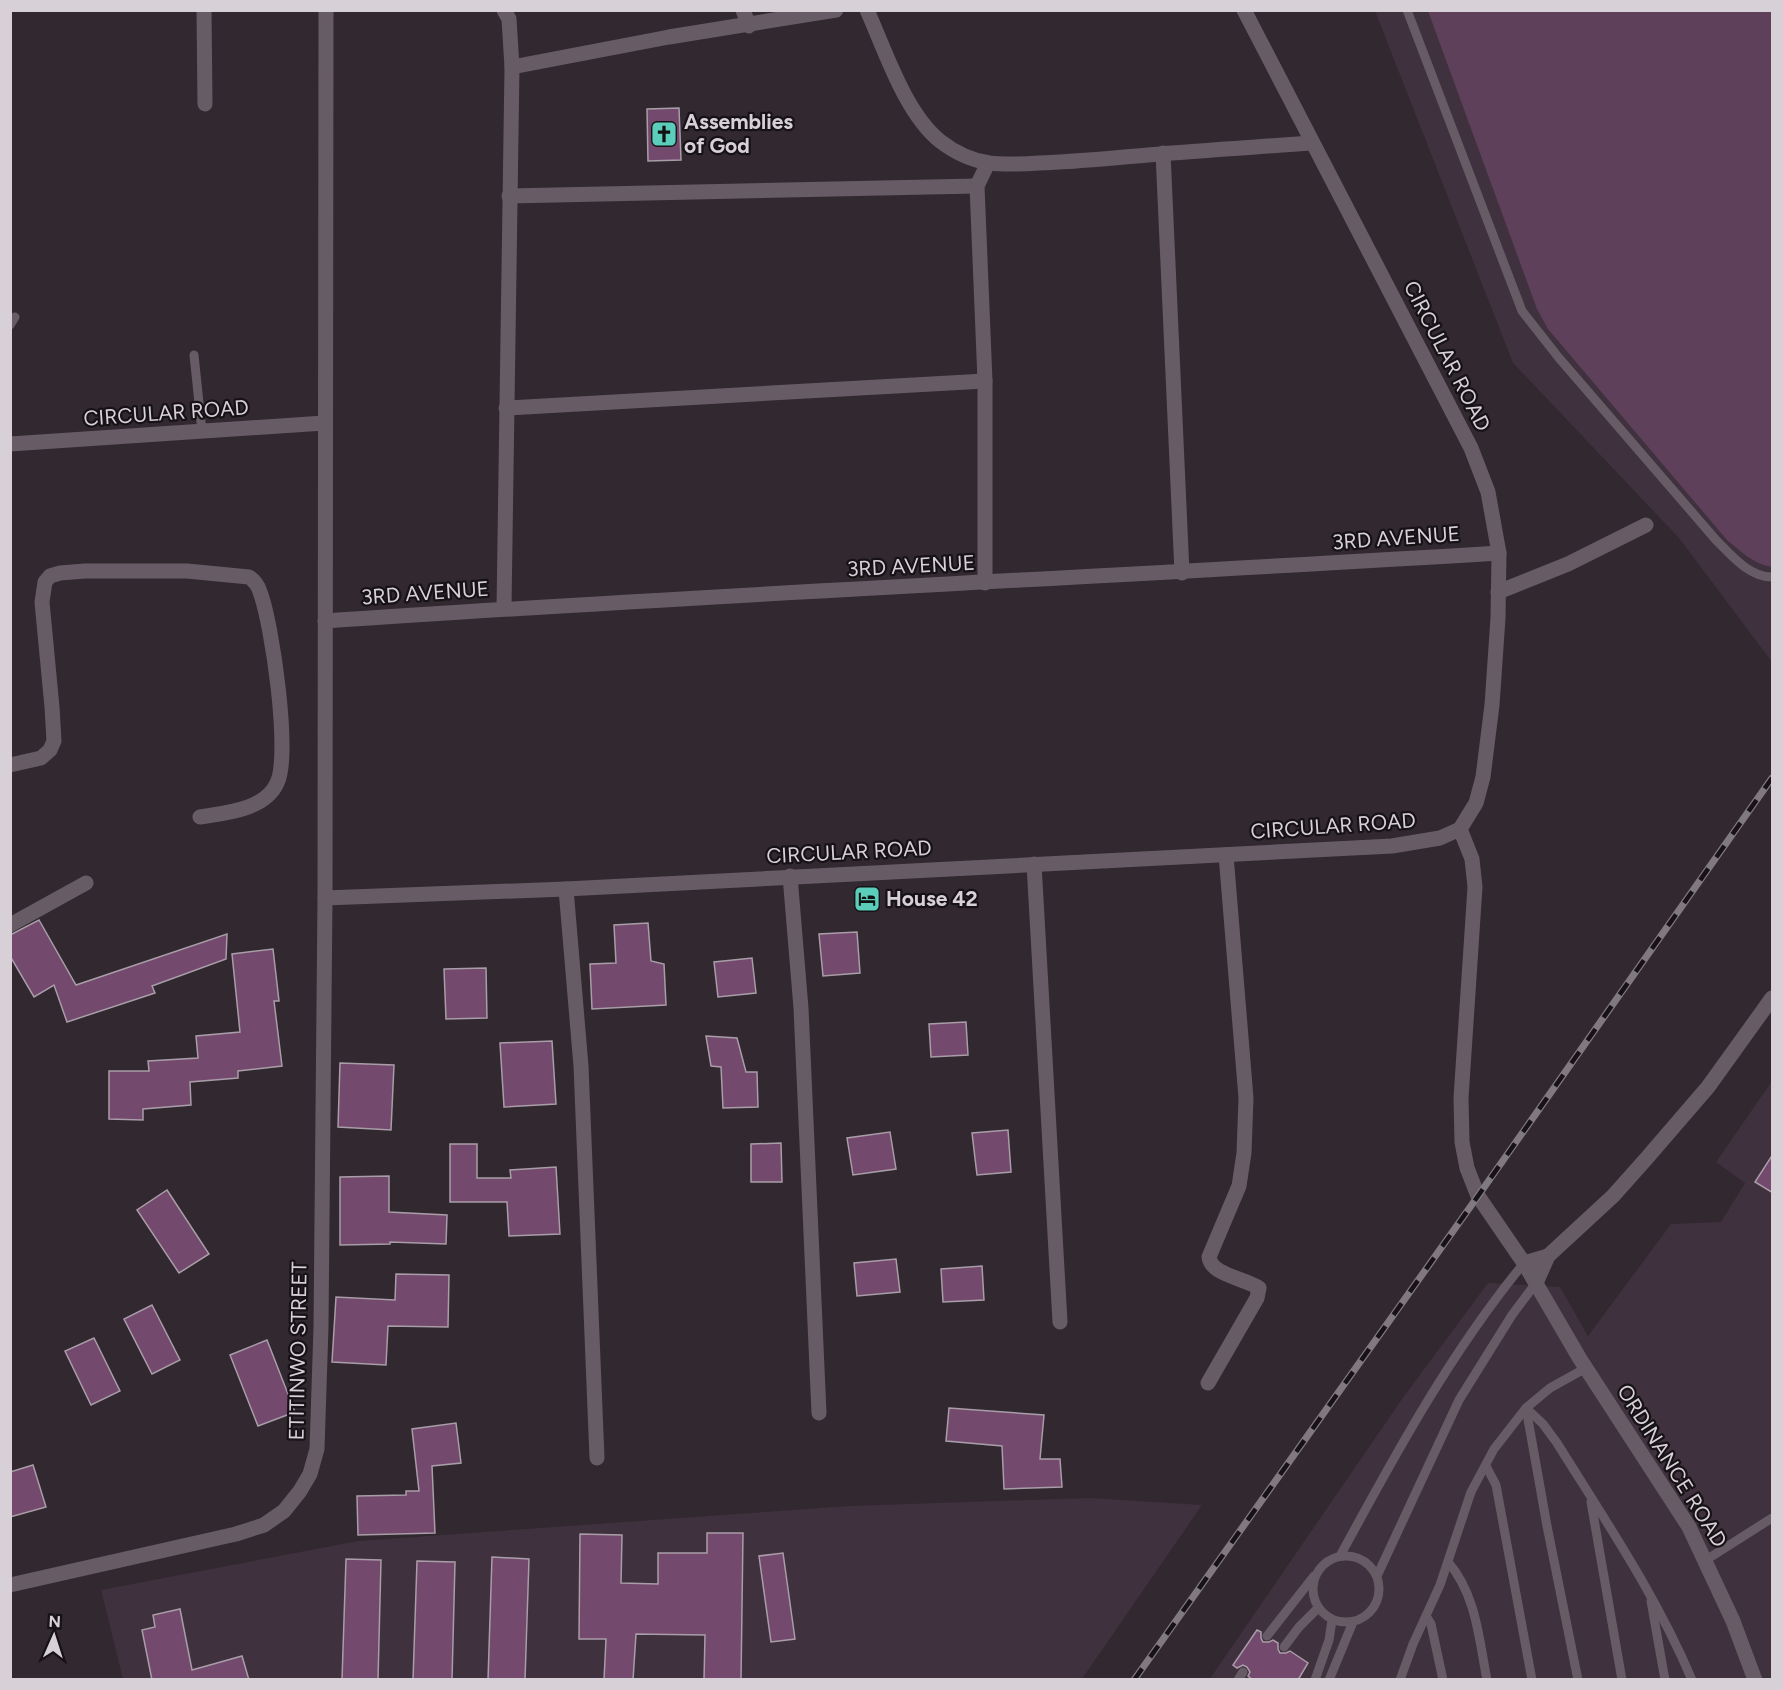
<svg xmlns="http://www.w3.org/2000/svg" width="1783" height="1690" font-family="Figtree,sans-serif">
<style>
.built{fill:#3f313d}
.green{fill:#5e405a}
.building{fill:#73496e;stroke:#a99da7;stroke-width:1.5}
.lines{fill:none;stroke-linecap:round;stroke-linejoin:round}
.service{stroke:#675c65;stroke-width:9}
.minor{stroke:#675c65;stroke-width:15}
.tertiary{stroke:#675c65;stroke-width:15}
.rail-casing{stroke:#817980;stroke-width:7}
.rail{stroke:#161216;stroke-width:4.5;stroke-dasharray:14;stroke-linecap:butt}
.labels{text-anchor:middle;stroke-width:4.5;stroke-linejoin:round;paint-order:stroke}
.poi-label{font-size:21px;font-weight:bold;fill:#d7d0d6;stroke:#161216;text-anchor:start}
.street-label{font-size:21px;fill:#d7d0d6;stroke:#161216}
</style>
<rect width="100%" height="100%" fill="#312830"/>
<!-- built -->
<g class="built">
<path d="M1375,11H1772V662L1679,538L1513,363Z"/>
<path d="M1772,1081V1679L1209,1680L1402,1399L1488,1283L1560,1287L1588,1336L1671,1224L1721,1222L1745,1183L1716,1162Z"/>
<path d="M1089,1498L1202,1505L1082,1679H123L101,1590L358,1541L849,1506Z"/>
</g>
<!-- green -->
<path class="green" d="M1428,11H1772V567C1754,564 1741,552 1727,540L1548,329L1537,309Z"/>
<!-- building -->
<g class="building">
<path d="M679,108L681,160L648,161L647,109Z"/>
<path d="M39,920L76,985L227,934L226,959L152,986L155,993L67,1022L54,985L34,997L10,956V935Z"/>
<path d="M648,923L651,961L664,964L666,1005L592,1009L590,964L616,963L614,925Z"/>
<path d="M857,932L860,973L823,976L819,934Z"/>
<path d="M273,949L279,1001H274L282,1066L238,1071V1078L190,1082L191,1105L143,1109V1120L109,1119V1071H149L148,1061L198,1058L196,1036L240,1032L232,954Z"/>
<path d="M752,958L756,993L718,997L714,962Z"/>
<path d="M486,968L487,1018L446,1019L444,969Z"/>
<path d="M966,1022L968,1055L931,1057L929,1024Z"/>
<path d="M706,1036L737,1038L746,1072H757L758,1107L723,1108L721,1067L711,1066Z"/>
<path d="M552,1041L556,1104L504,1107L500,1043Z"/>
<path d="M340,1063L394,1065L391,1130L338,1127Z"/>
<path d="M1008,1130L1011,1172L977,1175L972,1133Z"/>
<path d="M890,1132L896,1169L853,1175L847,1138Z"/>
<path d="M781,1143L782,1182H751V1144Z"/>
<path d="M450,1144H477V1178H511L510,1170L556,1167L560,1234L509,1236L507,1202H450Z"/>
<path d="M1773,1154V1193L1755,1182Z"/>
<path d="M389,1176V1212L447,1215L446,1244L390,1242V1244L340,1245V1177Z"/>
<path d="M167,1190L209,1254L179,1273L137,1210Z"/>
<path d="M896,1259L900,1292L857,1296L854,1263Z"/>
<path d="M982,1266L984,1300L943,1302L941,1269Z"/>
<path d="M396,1274L449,1275L448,1327L388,1326L386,1365L332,1362L336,1297L395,1300Z"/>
<path d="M152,1305L180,1360L152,1374L124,1319Z"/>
<path d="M94,1338L120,1391L91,1405L65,1351Z"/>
<path d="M267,1340L295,1412L258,1426L230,1355Z"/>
<path d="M949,1408L1044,1415L1040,1459H1060L1062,1487L1004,1489L1002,1446L946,1441Z"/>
<path d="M456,1423L461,1463L432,1466L435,1533L358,1535L357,1496L406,1495V1491H419L412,1429Z"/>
<path d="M33,1465L46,1507L10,1517V1472Z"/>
<path d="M707,1533H743L741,1680H704L705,1635L636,1634L633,1680H604L606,1639H579L580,1534L622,1535L621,1583L658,1584V1553H707Z"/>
<path d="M783,1553L795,1639L771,1642L759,1556Z"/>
<path d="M492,1557L529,1559L525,1680H488Z"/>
<path d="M346,1559L381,1560L378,1680H342Z"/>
<path d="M417,1561L455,1562L452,1680H413Z"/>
<path d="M180,1609L192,1670L242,1656L249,1680H152L142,1630L155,1627L153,1615Z"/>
<path d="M1257,1630L1261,1632V1638L1263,1642H1269L1273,1640L1278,1643V1649L1280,1653H1286L1290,1651L1308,1663L1298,1680H1253L1248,1676L1250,1672L1247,1667L1243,1665L1237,1668L1233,1665Z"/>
</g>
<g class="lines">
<!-- service -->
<g class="service">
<path d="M1407,10L1522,311L1559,358L1716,540C1731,555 1749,577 1772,577"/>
<path d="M10,325L15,317"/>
<path d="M194,355L202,432"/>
<path d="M1526,1408L1543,1424L1557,1443C1605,1520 1656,1595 1692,1680"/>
<path d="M1526,1408L1547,1526L1578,1680"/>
<path d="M1486,1466L1496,1485L1532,1680"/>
<path d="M1591,1502L1622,1680"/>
<circle cx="1346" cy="1589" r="33"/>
<path d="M1340,1556C1395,1455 1450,1353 1524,1263"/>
<path d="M1706,1560L1772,1518"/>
<path d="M1448,1562C1476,1594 1479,1639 1487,1680"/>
<path d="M1377,1576L1459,1400L1512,1315L1536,1283"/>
<path d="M1651,1601L1665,1680"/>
<path d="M1426,1616L1431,1624L1443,1680"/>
<path d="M1267,1636L1314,1576"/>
<path d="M1284,1647L1299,1627L1318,1608"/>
<path d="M1238,1680L1243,1672"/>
<path d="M1315,1680L1329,1640L1332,1620"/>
<path d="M1329,1680L1353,1622"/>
<path d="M1400,1680L1413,1644L1440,1585L1471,1492L1494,1449L1526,1408L1550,1388L1586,1368"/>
</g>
<!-- minor -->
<g class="minor">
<path d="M204,10L205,104"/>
<path d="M743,10L749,26"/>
<path d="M867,10C885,50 905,113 940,141C954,152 971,160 989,163C1006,165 1023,164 1039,163C1076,162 1112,158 1148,155C1203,150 1258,147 1312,143"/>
<path d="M512,67L669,37L836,10"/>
<path d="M1163,153L1182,573"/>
<path d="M509,196L977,186"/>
<path d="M506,408L985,381"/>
<path d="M10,444L324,423"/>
<path d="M985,583V381L977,186L988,163"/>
<path d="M1498,592L1568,564L1646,525"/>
<path d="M504,608L512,67L509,19L504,10"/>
<path d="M325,621C716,594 1108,577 1499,553"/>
<path d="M10,765L41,758L50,750L54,741L52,707L42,602L45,582L50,576L60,573L85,571H187L249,577C255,581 258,585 260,592C272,623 291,755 277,783C265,810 225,813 200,817"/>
<path d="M1460,829L1472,859L1475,887L1461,1098L1462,1142L1467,1168L1478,1196L1524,1263"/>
<path d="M1034,864L1060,1322"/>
<path d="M790,876L801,1008L819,1413"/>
<path d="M566,889L581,1066L597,1458"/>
<path d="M325,898L566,889L1392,846L1440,838L1460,829L1476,803L1483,777L1492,705L1498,618L1499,553L1488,492L1471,448L1244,10"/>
<path d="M10,925L86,883"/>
<path d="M1208,1383L1257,1298L1259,1288C1244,1278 1211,1275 1209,1257L1239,1186L1244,1153L1246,1098L1226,855"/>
<path d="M10,1585L236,1534L264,1525L284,1511L300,1491L310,1474L317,1449L321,1327L325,898L326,10"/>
</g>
<!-- tertiary -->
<g class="tertiary">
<path d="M1548,1256L1524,1263L1580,1359L1689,1527L1733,1621L1755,1680"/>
<path d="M1536,1283L1548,1256L1613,1196L1646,1159L1708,1087L1772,998"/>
</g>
<defs>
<path id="rail" d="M1134,1680L1478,1196L1772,778"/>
</defs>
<!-- rail casing -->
<use href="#rail" class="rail-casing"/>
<!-- rail -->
<use href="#rail" class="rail"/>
</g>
<!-- icons -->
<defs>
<symbol id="church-square" viewBox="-11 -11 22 22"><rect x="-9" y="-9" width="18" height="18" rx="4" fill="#5bcebb" stroke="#161216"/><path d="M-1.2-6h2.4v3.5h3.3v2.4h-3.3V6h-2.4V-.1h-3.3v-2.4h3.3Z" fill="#111"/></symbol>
<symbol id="hotel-square" viewBox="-11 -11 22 22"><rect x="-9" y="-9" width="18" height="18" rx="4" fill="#5bcebb" stroke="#161216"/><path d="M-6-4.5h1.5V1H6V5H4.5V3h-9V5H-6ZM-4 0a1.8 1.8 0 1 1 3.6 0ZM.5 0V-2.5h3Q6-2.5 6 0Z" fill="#111"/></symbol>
</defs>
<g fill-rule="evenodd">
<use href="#church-square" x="649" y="119" width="30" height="30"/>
<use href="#hotel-square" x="852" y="884" width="30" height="30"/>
</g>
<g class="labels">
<!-- poi labels -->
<g class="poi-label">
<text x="684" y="129">Assemblies<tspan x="684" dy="24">of God</tspan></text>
<text x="886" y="906">House 42</text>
</g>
<!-- street labels -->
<g class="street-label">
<text transform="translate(1447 356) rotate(63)" y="7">CIRCULAR ROAD</text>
<text transform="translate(166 413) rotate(-4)" y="7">CIRCULAR ROAD</text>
<text transform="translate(1396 538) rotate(-4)" y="7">3RD AVENUE</text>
<text transform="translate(911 566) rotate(-3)" y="7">3RD AVENUE</text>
<text transform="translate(425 593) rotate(-4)" y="7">3RD AVENUE</text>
<text transform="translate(1333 826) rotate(-4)" y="7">CIRCULAR ROAD</text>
<text transform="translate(849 852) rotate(-3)" y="7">CIRCULAR ROAD</text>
<text transform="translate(298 1351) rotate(-89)" y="7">ETITINWO STREET</text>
<text transform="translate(1672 1466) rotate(58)" y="7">ORDINANCE ROAD</text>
</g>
</g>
<!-- border -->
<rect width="1783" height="1690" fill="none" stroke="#d7d0d6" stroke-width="24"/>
<!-- north arrow -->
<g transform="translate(54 1636) rotate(3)" stroke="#161216" stroke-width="4.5" paint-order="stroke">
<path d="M0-4.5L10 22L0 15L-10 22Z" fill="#d7d0d6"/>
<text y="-9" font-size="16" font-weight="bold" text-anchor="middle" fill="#d7d0d6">N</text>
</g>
</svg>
